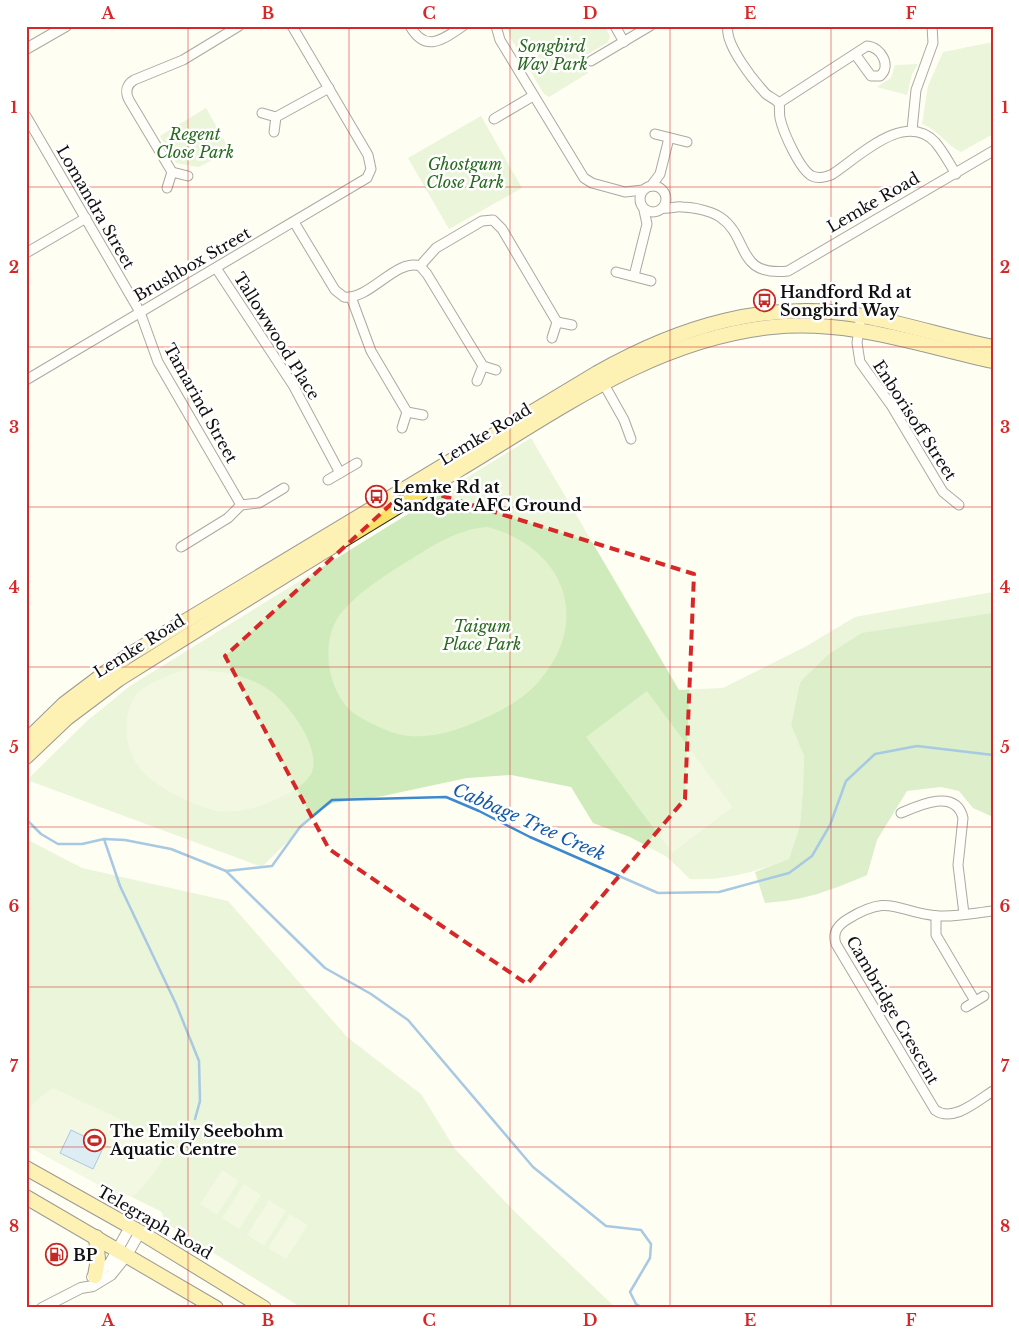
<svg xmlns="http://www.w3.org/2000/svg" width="1019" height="1334" font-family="'Libre Baskerville',serif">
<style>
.green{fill:#d0ebbb}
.forest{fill:#b2dc9a}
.pitch{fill:#e2f2cd}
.water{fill:#b7daf7;stroke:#3d89cf}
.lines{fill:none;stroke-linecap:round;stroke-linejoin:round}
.stream{stroke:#3d89cf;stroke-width:2.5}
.minor-casing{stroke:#434343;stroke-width:11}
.tertiary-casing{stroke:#434343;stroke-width:12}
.primary-casing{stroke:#212121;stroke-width:16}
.minor{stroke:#fff;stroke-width:9}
.tertiary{stroke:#fff;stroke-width:10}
.primary{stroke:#fae269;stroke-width:14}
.marked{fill:none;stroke:#d62828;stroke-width:4;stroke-dasharray:10 6;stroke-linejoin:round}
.grid{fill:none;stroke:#d62828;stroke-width:1;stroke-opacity:0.55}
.labels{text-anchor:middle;stroke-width:5;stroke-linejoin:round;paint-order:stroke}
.park-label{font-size:16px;font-style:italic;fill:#286a1e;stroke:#fff}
.street-label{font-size:16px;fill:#101010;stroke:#fff}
.poi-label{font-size:16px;font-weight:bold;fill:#101010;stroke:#fff;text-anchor:start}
.water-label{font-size:18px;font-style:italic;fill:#165ba5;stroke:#fff}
.neatline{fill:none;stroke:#d62828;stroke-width:2}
.grid-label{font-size:16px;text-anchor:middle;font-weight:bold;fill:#d62828}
</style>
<rect width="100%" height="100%" fill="#fffef3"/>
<!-- green -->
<g class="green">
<path d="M507,26H605L610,37L607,43L579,59L588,73L549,97L544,94L510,37Z"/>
<path d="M993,42V134L961,152C946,145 939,130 922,124L928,86L943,52Z"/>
<path d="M918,64L912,74L907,95L877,87L891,78L895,65Z"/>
<path d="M206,108L230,151L199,167L176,163L160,136Z"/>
<path d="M481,116L522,188L449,229L408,158Z"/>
<path d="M531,438L679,690L723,688L805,647L855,617L993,592V631L800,681L791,725L804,756L803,788L800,825L789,859C757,871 725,881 690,879L667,857L630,837L593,823L571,787L511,775L467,778L383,796L333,803L317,812L262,867L27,780L87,721L130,686Z"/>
<path d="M30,841L82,868L228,901L347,1037L421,1094L455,1149L517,1214L616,1308H302L164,1222L162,1212L126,1194L123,1198L26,1145V843Z"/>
</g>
<!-- forest -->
<path class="forest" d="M993,613V817L973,808L959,791L941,787L907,791L877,840L867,875C829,891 807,900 765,903L755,872L789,859L800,825L803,788L804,756L791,725L800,682L829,654L862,633Z"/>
<!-- pitch -->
<g class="pitch">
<path d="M487,527C562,546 593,618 540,680C523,701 495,714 471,724C445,735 413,742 386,730C375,725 359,718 350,710C326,687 320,638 342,612C360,591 384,576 408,561C432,546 458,529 487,527Z"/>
<path d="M186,669C215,670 244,673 269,690C289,703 323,750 311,774C303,787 288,794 275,800C259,808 230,815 212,810C191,804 165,791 148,777C125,758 119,719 136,695C145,683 173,674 186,669Z"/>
<path d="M647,691L733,807L672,853L586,737Z"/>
<path d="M53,1088L157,1136L166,1144C168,1159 144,1188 132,1197L126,1194L123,1198L26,1145C26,1110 23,1109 53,1088Z"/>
<path d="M222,1170L239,1181L217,1215L200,1204Z"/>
<path d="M244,1184L261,1195L239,1229L222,1218Z"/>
<path d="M269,1200L286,1211L264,1246L247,1235Z"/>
<path d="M290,1214L308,1225L286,1259L268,1248Z"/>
</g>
<!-- water -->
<path class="water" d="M71,1130L104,1146L93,1169L60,1153Z"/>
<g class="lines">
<!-- stream -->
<g class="stream">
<path d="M26,819L41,834L58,844H82L104,839L125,840L171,849L226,871L272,866L300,827L332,800L446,797L479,811L530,837L658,893L719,892L789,873L812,856L830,825L846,781L875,754L917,746L993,755"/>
<path d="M104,839L120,886L176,1004L199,1061L200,1101L195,1119"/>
<path d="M226,871L325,968L371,994L408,1020L533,1167L606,1226L641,1230L651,1244L650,1258L630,1292L636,1304L643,1308"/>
</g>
<defs>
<g id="minor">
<path d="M410,26C426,54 443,39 463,26"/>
<path d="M496,26L500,40L584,178L592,183L625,192L643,190"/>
<path d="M615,26L624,42"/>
<path d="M728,26C724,44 754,81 766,94C770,97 775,99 779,103C780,108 779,113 780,118C783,132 800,170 812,176C819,179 825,177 831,175C858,158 904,110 935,142C943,151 949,163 956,174"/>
<path d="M591,61L650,26"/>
<path d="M779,103L867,46C881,47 892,66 880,76H871L855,54"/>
<path d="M262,113L276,117L274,132"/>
<path d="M26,116L140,312L158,362L241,505L259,503L284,488"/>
<path d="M276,117L329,88"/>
<path d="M494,119L533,96"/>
<path d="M912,130L916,90L933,43L932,26"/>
<path d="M655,134L687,142"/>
<path d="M172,172L129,100C125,92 126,85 134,80L183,60L239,26"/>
<circle cx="653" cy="199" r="13"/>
<path d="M651,186L660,174L669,138"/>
<path d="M167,188L172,172L188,176"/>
<path d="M663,208C670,209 676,206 682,207C693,207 711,211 720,217C750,237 735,277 788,271L993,151"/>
<path d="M294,222L335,290L344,297C370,300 396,258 420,266L427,274L483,366"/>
<path d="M26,253L86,218"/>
<path d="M420,266L436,248L482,221L493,220L502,229L557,322"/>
<path d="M216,268L293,385L340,473"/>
<path d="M616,272L651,281"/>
<path d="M634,276L647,224L644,210"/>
<path d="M351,297L371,351L407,412"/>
<path d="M861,315L857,343L860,362L891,405L943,492L959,505"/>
<path d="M552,338L557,322L572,325"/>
<path d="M601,379L624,420L631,439"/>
<path d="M26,380L367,178L371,169L368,155L292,26"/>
<path d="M477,381L483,366L496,370"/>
<path d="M402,428L407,412L423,415"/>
<path d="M328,480L357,463"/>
<path d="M181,547L228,518L241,505"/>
<path d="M901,813C919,805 956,788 963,818L958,865L964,914"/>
<path d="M993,911C975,913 957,917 939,916C896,913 892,892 848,919C838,925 832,932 836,944L935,1110C953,1123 977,1101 993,1091"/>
<path d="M936,916V935L975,1001"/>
<path d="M966,1007L984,996"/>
</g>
<g id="tertiary">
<path d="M26,49L66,26"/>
<path d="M92,1277L110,1263L130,1227"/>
<path d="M42,1308L81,1288L93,1286L111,1275L127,1255L140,1232"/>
</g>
<g id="primary">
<path d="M26,741L64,704L129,655L597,373C680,326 768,299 863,316C907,324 949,338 993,347"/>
<path d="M26,757L67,718L119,679C232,608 345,538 460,469C558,410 655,339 772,327C849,319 919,345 993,361"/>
<path d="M26,1168L140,1232L264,1308"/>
<path d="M26,1197L216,1308"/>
<path d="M95,1276L98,1259L96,1237"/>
</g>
</defs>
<!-- minor casing -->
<use href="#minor" class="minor-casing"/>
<!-- tertiary casing -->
<use href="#tertiary" class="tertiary-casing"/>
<!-- primary casing -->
<use href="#primary" class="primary-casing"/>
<!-- minor -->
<use href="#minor" class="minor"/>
<!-- tertiary -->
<use href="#tertiary" class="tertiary"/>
<!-- primary -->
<use href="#primary" class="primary"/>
</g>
<!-- marked area -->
<path d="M0 0H1019V1334H0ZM411,486L694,574L685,799L527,984L329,849L225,656Z" fill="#fffef3" fill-opacity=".55" fill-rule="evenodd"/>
<path class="marked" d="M411,486L694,574L685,799L527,984L329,849L225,656Z"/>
<!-- grid -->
<path class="grid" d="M188,26V1308M349,26V1308M510,26V1308M670,26V1308M831,26V1308M26,187H993M26,347H993M26,507H993M26,667H993M26,827H993M26,987H993M26,1147H993"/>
<!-- icons -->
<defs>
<symbol id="bus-ring" viewBox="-11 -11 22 22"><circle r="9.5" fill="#fff" stroke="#c32a25" stroke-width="1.5"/><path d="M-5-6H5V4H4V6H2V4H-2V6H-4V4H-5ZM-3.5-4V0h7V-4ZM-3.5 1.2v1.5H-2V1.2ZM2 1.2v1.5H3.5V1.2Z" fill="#c32a25"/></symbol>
<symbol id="stadium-ring" viewBox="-11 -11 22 22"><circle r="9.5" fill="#fff" stroke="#c32a25" stroke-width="1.5"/><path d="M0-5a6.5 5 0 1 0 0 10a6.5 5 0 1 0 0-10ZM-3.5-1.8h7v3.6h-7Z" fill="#c32a25"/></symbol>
<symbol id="fuel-ring" viewBox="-11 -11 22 22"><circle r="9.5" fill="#fff" stroke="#c32a25" stroke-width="1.5"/><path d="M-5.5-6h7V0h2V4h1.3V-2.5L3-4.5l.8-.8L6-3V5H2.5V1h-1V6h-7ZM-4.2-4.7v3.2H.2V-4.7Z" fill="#c32a25"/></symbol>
</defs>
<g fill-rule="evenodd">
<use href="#bus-ring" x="752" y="288" width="25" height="25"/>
<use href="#bus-ring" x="364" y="484" width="25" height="25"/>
<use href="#stadium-ring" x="82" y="1128" width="25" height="25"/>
<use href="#fuel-ring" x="44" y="1242" width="25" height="25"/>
</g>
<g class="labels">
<!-- park labels -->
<g class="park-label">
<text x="552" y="52">Songbird<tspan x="552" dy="18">Way Park</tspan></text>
<text x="195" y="140">Regent<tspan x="195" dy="18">Close Park</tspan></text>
<text x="465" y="170">Ghostgum<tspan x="465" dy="18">Close Park</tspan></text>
<text x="482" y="632">Taigum<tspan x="482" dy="18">Place Park</tspan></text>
</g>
<!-- street labels -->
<g class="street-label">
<text transform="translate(873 202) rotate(-30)" y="6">Lemke Road</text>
<text transform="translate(96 207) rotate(60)" y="6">Lomandra Street</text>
<text transform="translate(192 264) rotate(-30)" y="6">Brushbox Street</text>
<text transform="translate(277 336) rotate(58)" y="6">Tallowwood Place</text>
<text transform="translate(201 403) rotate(61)" y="6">Tamarind Street</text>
<text transform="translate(915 420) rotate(57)" y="6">Enborisoff Street</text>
<text transform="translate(485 434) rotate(-31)" y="6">Lemke Road</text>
<text transform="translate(139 646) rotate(-32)" y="6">Lemke Road</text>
<text transform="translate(893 1010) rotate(60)" y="6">Cambridge Crescent</text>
<text transform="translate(155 1222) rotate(30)" y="6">Telegraph Road</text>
</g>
<!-- poi labels -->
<g class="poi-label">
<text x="780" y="298">Handford Rd at<tspan x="780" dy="18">Songbird Way</tspan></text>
<text x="393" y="493">Lemke Rd at<tspan x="393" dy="18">Sandgate AFC Ground</tspan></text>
<text x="110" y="1137">The Emily Seebohm<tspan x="110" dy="18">Aquatic Centre</tspan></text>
<text x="73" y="1261">BP</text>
</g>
<!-- water labels -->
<g class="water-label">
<text transform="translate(529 822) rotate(24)" y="6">Cabbage Tree Creek</text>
</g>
</g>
<!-- border -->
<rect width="1019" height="1334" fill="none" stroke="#ffffff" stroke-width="55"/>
<rect x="28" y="28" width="964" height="1278" class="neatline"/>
<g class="grid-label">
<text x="108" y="19">A</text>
<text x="268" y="19">B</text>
<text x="429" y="19">C</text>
<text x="590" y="19">D</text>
<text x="750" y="19">E</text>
<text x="911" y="19">F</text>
<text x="14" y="113">1</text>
<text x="1005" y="113">1</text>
<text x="14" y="273">2</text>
<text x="1005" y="273">2</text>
<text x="14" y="433">3</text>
<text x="1005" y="433">3</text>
<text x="14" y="593">4</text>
<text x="1005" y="593">4</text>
<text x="14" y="753">5</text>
<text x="1005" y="753">5</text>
<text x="14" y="912">6</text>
<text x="1005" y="912">6</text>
<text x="14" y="1072">7</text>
<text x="1005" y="1072">7</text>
<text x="14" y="1232">8</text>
<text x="1005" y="1232">8</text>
<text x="108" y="1326">A</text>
<text x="268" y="1326">B</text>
<text x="429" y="1326">C</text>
<text x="590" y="1326">D</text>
<text x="750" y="1326">E</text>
<text x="911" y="1326">F</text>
</g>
</svg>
